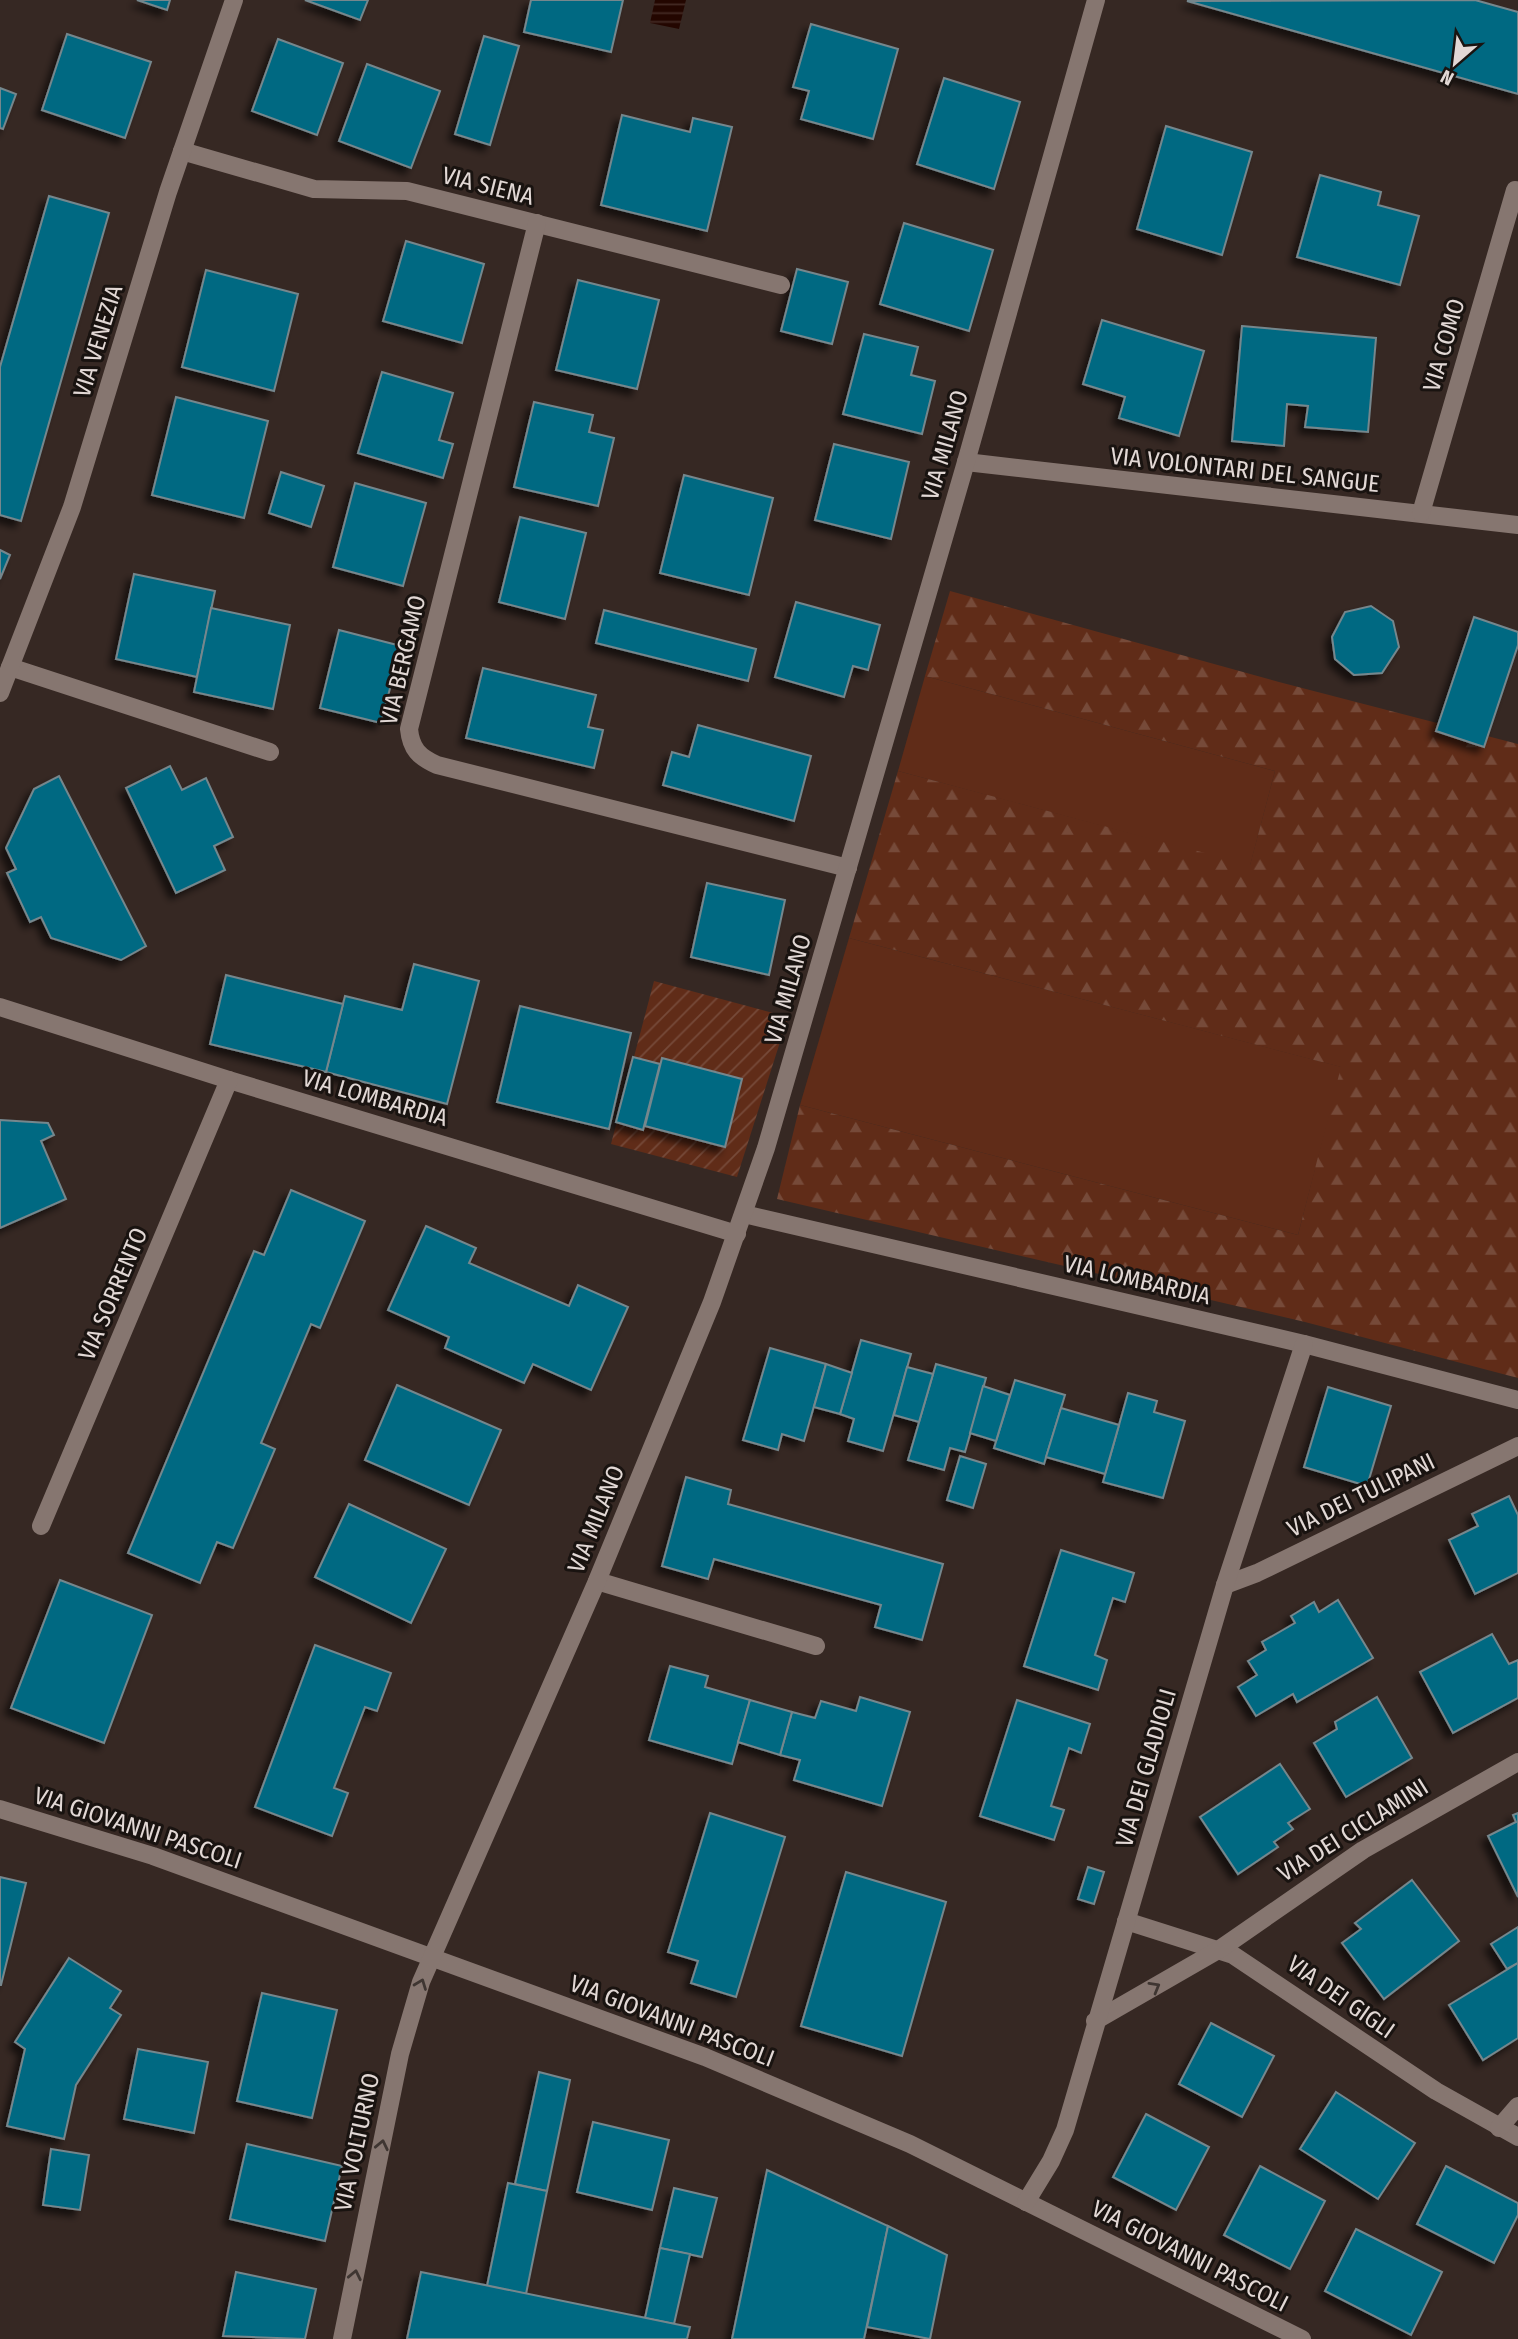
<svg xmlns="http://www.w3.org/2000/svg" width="1518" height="2339" font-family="'Fira Sans Condensed',sans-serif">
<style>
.grass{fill:#602c18}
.forest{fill:url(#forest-firs)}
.garden{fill:url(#garden-furrows)}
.water{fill:url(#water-rules)}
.building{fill:#006982;stroke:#75878d;stroke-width:2;filter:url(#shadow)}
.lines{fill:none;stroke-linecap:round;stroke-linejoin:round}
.lane{stroke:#867670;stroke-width:18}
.street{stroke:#867670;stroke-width:18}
.oneway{stroke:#3f3632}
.labels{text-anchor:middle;stroke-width:6;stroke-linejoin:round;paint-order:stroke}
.street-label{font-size:24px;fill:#e2d8d5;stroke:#191310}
</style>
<defs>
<pattern id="forest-firs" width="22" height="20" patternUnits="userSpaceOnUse" patternTransform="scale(1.75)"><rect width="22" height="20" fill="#602c18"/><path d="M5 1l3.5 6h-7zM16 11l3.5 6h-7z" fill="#764a39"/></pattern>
<pattern id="garden-furrows" width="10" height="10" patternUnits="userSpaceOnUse" patternTransform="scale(1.75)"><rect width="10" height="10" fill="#602c18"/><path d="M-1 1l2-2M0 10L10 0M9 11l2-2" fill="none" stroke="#764a39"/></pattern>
<pattern id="water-rules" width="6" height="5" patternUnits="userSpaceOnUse" patternTransform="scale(1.75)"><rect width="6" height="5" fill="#230600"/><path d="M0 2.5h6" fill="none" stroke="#432a24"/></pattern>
<filter id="shadow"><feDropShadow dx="-6" dy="6" stdDeviation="3.5" flood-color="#0009"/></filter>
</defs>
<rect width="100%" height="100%" fill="#362823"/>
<!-- grass -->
<g class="grass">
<path d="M925,676L1275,771L1250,866L898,771Z"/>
<path d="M849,938L1342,1067L1298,1235L800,1105Z"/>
</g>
<!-- forest -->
<path class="forest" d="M950,591L1279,682L1518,744V1378L1305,1322L777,1199L800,1105L1298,1235L1341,1067L849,938L898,771L1250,865L1275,771L925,676Z"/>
<!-- garden -->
<path class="garden" d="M654,981L788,1017L737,1177L611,1144Z"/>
<!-- water -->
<path class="water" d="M655,0H686L679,29L650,23Z"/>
<!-- building -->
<g class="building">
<path d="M137,0H170L167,10Z"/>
<path d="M305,0H368L360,20Z"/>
<path d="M531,0H623L611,52L524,32Z"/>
<path d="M1475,0L1518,12V94L1187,1Z"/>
<path d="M811,24L898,49L873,139L801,119L809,91L793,87Z"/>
<path d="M67,34L151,62L125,138L42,110Z"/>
<path d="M484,36L519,46L490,145L455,134Z"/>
<path d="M278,39L343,63L317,135L252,111Z"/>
<path d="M367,64L440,91L411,168L339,141Z"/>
<path d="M944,78L1020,102L994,189L917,164Z"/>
<path d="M0,88L16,94L3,129L0,128Z"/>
<path d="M622,115L690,132L693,118L732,127L707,231L601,205Z"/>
<path d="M1166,126L1252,152L1222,255L1137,229Z"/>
<path d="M1320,175L1381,192L1378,205L1419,216L1400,285L1297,257Z"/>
<path d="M49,196L109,213L21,521L0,515V367Z"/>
<path d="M904,223L993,250L969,331L880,304Z"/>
<path d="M406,241L484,264L462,343L383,321Z"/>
<path d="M797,269L848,282L832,344L781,331Z"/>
<path d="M206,270L298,294L274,391L182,367Z"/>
<path d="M578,280L659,300L637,389L556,370Z"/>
<path d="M1102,320L1204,351L1179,436L1119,418L1125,397L1083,384Z"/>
<path d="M1242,326L1376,338L1368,432L1305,427L1308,406L1287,404L1284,446L1232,441Z"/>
<path d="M864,334L918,347L911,375L935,381L922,434L843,414Z"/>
<path d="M382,372L453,393L439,440L453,444L443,478L358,453Z"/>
<path d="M176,397L268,421L244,518L152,495Z"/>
<path d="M534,402L593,415L589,432L614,438L598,506L514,487Z"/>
<path d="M834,444L909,462L891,539L815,520Z"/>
<path d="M281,472L324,486L311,527L269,513Z"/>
<path d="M684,475L773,498L749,595L660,573Z"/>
<path d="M355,483L426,503L403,586L333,567Z"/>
<path d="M520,517L586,533L565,619L499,602Z"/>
<path d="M0,550L10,555L0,579Z"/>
<path d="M134,574L215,591L197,677L116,659Z"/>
<path d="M796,602L880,625L868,670L853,666L844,697L775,677Z"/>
<path d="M1371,606L1393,621L1399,647L1382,673L1354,675L1335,659L1332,637L1345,612Z"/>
<path d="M211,608L290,625L273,709L194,692Z"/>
<path d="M604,610L756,649L748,681L596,643Z"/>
<path d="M1474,617L1518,632V645L1484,747L1436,731Z"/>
<path d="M339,630L401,646L381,723L320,708Z"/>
<path d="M483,668L596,695L588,727L603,730L594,768L466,738Z"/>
<path d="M698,725L811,756L794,821L663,785L672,752L689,757Z"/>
<path d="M170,766L182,790L206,778L233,837L214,846L225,870L176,893L126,788Z"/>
<path d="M59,776L146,946L121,960L51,938L41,917L30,922L7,873L16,869L6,848L34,789Z"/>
<path d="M707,883L785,900L769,975L691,957Z"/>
<path d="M414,964L479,981L447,1104L326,1072L345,996L402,1010Z"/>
<path d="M226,975L343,1004L326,1072L210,1044Z"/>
<path d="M520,1006L631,1033L609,1129L497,1102Z"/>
<path d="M633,1057L660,1064L643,1130L616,1122Z"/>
<path d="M662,1058L742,1079L725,1147L645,1126Z"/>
<path d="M0,1120L48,1123L54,1135L41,1141L66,1199L0,1228Z"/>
<path d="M291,1190L365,1221L320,1328L311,1324L261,1443L275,1449L233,1548L217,1542L200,1583L128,1553L254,1251L264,1255Z"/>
<path d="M426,1226L476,1248L469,1263L569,1306L578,1285L628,1307L591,1390L533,1364L524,1383L445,1348L449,1337L388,1310Z"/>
<path d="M861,1340L911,1354L883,1451L848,1441L854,1419L840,1414Z"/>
<path d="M770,1348L826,1364L804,1441L782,1434L778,1450L743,1440Z"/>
<path d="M826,1364L852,1373L840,1414L814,1407Z"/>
<path d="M936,1364L986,1378L965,1452L950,1448L944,1470L908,1460Z"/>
<path d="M907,1367L933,1374L919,1422L894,1415Z"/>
<path d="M1015,1380L1065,1395L1044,1464L994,1448Z"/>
<path d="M397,1385L501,1430L469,1505L365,1460Z"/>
<path d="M983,1386L1010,1395L996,1441L970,1433Z"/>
<path d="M1328,1387L1391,1406L1367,1486L1304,1467Z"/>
<path d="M1128,1393L1157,1401L1154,1412L1185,1421L1163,1498L1103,1482Z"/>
<path d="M1061,1408L1119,1425L1105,1474L1046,1457Z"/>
<path d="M960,1456L986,1464L973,1508L947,1500Z"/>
<path d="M686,1477L731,1490L728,1504L943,1564L922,1640L875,1627L881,1605L714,1559L708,1579L662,1566Z"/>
<path d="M1509,1496L1518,1515V1573L1475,1594L1449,1540L1478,1526L1472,1514Z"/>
<path d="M349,1504L446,1549L411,1623L315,1577Z"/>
<path d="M1061,1550L1134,1573L1125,1602L1113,1598L1095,1655L1107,1660L1098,1690L1024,1666Z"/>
<path d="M60,1580L152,1615L104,1743L11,1708Z"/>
<path d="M1338,1600L1373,1658L1297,1702L1293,1694L1256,1716L1238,1687L1257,1675L1248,1661L1266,1650L1262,1642L1295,1623L1291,1616L1314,1602L1319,1612Z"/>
<path d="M1492,1634L1509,1664L1518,1660V1698L1453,1733L1420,1672Z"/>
<path d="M315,1645L391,1673L377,1711L365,1707L334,1788L348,1793L332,1836L255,1807Z"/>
<path d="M670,1666L708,1676L705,1687L750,1700L732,1764L649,1740Z"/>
<path d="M860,1697L910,1712L882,1806L794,1780L800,1760L780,1755L792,1712L815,1718L821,1701L856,1711Z"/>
<path d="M1377,1697L1412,1758L1346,1797L1314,1743L1337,1729L1335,1722Z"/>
<path d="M750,1700L792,1712L780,1755L738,1742Z"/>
<path d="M1017,1700L1090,1724L1081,1753L1069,1748L1051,1806L1064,1810L1054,1840L980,1816Z"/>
<path d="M1280,1764L1310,1809L1288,1823L1293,1829L1274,1842L1278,1847L1238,1874L1200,1817Z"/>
<path d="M710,1813L785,1837L736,1997L691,1983L698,1961L668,1952Z"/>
<path d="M1518,1813V1897L1488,1836L1516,1822L1513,1815Z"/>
<path d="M1088,1867L1104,1872L1094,1904L1078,1899Z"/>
<path d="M846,1872L946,1902L902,2056L801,2026Z"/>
<path d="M0,1877L26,1883L1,1985H0Z"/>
<path d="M1412,1880L1459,1941L1384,1999L1342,1943L1361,1929L1355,1923Z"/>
<path d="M1518,1927V1963L1507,1969L1491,1944Z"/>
<path d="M69,1958L121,1991L110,2008L121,2015L76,2085L64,2139L7,2126L25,2049L15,2042Z"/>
<path d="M1518,1963V2038L1483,2060L1449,2005Z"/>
<path d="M262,1993L337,2010L312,2118L237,2101Z"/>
<path d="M1211,2023L1274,2056L1242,2117L1179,2084Z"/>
<path d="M138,2049L208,2062L194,2133L124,2119Z"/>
<path d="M539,2072L570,2080L547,2191L515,2184Z"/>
<path d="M1336,2092L1415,2143L1378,2199L1300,2149Z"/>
<path d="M1146,2114L1209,2147L1176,2210L1113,2177Z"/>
<path d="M593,2122L669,2140L652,2210L577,2192Z"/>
<path d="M247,2144L342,2166L325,2241L230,2219Z"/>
<path d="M51,2149L89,2155L80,2210L43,2205Z"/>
<path d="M1260,2166L1325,2201L1290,2269L1224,2235Z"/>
<path d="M1446,2166L1518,2203V2215L1494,2263L1417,2224Z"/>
<path d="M767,2170L888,2226L864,2339H732Z"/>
<path d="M508,2183L547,2191L526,2294L487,2286Z"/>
<path d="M674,2188L717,2198L702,2257L660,2248Z"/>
<path d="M888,2226L947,2255L930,2339L867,2327Z"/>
<path d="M1356,2229L1442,2272L1411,2335L1325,2291Z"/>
<path d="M660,2248L690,2254L674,2324L645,2318Z"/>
<path d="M236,2272L316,2289L305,2339L223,2336Z"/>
<path d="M421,2272L690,2327L687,2339H407Z"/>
</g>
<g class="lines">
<!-- lane -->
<g class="lane">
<path d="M10,667L270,752"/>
<path d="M597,1581L816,1646"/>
</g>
<!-- street -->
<g class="street">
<path d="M182,151L314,189L407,191L781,285"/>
<path d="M537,223L409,729C411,749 419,757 437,765L848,868"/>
<path d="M966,462L1518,525"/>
<path d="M1421,513L1515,190"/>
<path d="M0,693L72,507L168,192L234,0"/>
<path d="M0,1007L229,1080L737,1234"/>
<path d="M744,1214L1304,1344L1518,1400"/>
<path d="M41,1526L229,1080"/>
<path d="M1225,1585L1257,1573L1518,1446"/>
<path d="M0,1809L153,1856L705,2057L910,2144L1302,2339"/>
<path d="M1126,1921L1233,1955L1436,2091L1518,2137"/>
<path d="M1095,2021L1220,1949L1363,1850L1518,1762"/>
<path d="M1499,2128L1518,2106"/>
<path d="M1026,2202L1051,2161L1065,2130L1225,1585L1304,1344"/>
<path d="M342,2339L400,2054L421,1982L597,1581L712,1302L766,1148L966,462L1096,0"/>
</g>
</g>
<!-- one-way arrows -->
<defs><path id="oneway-chevron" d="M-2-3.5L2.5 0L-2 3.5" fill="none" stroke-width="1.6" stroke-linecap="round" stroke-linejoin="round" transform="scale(1.75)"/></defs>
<g class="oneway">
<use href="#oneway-chevron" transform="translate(421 1984) rotate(-69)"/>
<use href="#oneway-chevron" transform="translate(1155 1987) rotate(-30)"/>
<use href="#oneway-chevron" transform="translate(382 2145) rotate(-78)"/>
<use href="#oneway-chevron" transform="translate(355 2275) rotate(-78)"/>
</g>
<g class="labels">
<!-- street labels -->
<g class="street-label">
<text transform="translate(488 186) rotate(14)" y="8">VIA SIENA</text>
<text transform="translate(98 341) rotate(-73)" y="8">VIA VENEZIA</text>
<text transform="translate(1444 345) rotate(-74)" y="8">VIA COMO</text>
<text transform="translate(945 445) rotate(-74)" y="8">VIA MILANO</text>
<text transform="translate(1245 470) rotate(6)" y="8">VIA VOLONTARI DEL SANGUE</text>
<text transform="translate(403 660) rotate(-77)" y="8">VIA BERGAMO</text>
<text transform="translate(788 989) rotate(-74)" y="8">VIA MILANO</text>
<text transform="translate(375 1098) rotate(16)" y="8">VIA LOMBARDIA</text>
<text transform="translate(1137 1280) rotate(13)" y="8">VIA LOMBARDIA</text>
<text transform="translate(113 1294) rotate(-67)" y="8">VIA SORRENTO</text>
<text transform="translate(1361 1495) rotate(-26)" y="8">VIA DEI TULIPANI</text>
<text transform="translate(596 1519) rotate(-68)" y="8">VIA MILANO</text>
<text transform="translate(1146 1768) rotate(-74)" y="8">VIA DEI GLADIOLI</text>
<text transform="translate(138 1828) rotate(18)" y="8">VIA GIOVANNI PASCOLI</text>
<text transform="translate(1353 1830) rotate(-32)" y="8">VIA DEI CICLAMINI</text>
<text transform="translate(1341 1997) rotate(35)" y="8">VIA DEI GIGLI</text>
<text transform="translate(672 2021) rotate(21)" y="8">VIA GIOVANNI PASCOLI</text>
<text transform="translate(357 2142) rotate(-78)" y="8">VIA VOLTURNO</text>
<text transform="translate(1190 2256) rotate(27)" y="8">VIA GIOVANNI PASCOLI</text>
</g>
</g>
<!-- north arrow -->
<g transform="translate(1455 63) rotate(208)" stroke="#191310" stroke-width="5" paint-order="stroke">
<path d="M0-5L12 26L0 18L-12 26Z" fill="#e2d8d5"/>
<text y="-10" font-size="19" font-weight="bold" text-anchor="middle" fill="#e2d8d5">N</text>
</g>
</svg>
